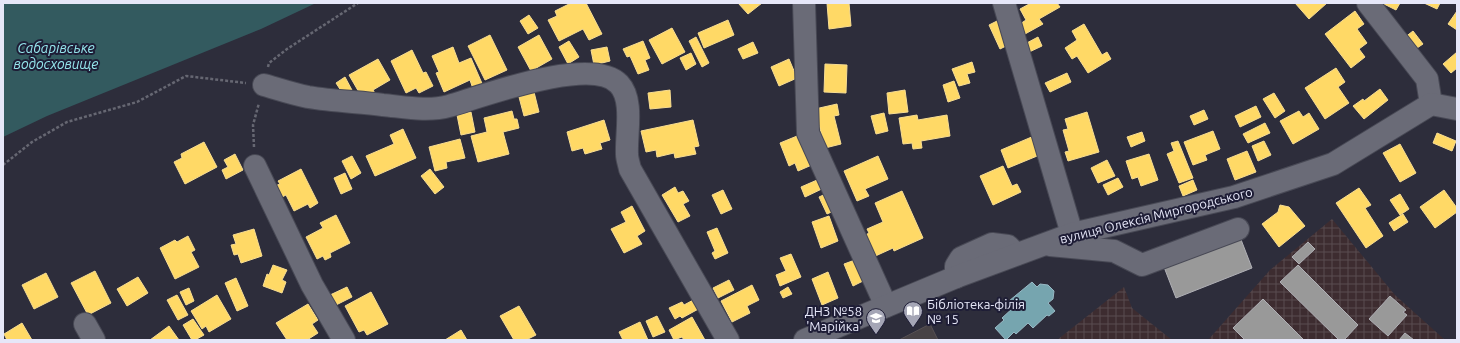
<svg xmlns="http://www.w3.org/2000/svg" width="1460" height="343" font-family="Ubuntu,sans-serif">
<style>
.industrial{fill:url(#industrial-grid)}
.water{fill:#335a5f}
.homes{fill:#ffd966;stroke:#f8dd92}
.public{fill:#76a5af;stroke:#98b9c5}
.industry{fill:#999;stroke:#b0b0b6}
.building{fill:#474245;stroke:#575154}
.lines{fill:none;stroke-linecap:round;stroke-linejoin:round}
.minor-casing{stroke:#484955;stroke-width:24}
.path{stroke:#666772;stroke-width:2.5;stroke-dasharray:3 2;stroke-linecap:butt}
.minor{stroke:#6a6b77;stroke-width:22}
.labels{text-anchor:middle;stroke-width:4;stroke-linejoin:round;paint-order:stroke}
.street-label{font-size:13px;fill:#e6e7f8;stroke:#1e1d36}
.poi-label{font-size:13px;fill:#e6e7f8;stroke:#1e1d36;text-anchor:start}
.water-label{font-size:14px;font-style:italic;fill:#95e6ec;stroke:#1e1d36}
</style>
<defs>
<pattern id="industrial-grid" width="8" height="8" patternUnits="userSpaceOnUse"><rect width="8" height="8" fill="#3d2c30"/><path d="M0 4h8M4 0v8" fill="none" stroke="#594b4f"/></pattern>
</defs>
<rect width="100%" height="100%" fill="#2d2d3b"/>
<!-- industrial -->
<g class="industrial">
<path d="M1332,219L1395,295L1445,340H1208L1270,270Z"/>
<path d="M1124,287L1132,308L1172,340H1057Z"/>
</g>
<!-- water -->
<path class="water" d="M3,3H316L261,29L47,116L3,137Z"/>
<!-- homes -->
<g class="homes">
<path d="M571,3H586L602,34L589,40L583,29L559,41L548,20L557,16L555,11Z"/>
<path d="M738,3H762L748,14Z"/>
<path d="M827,3H849L851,26L829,29Z"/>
<path d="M1031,3H1057L1060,7L1039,19L1043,24L1025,34L1020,24L1026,20L1020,9Z"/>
<path d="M1295,3H1327L1309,19Z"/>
<path d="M1382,3H1400L1396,10Z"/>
<path d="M1424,3H1440L1437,9Z"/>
<path d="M1355,11L1364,24L1357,29L1367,43L1359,49L1365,57L1351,68L1325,34Z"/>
<path d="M1457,11V30L1448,24Z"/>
<path d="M529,15L538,28L528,34L520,21Z"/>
<path d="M1001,19L1012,43L1000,49L989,25Z"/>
<path d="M728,20L734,35L704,48L698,33Z"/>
<path d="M1084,24L1102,55L1107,52L1111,59L1088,73L1077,56L1072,59L1065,48L1077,40L1072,31Z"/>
<path d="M672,28L685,52L662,64L649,40Z"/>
<path d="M1413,31L1423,44L1414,50L1404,38Z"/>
<path d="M490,35L507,70L485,80L468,46Z"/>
<path d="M539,35L552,59L531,71L518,47Z"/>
<path d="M696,37L709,63L702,67L689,41Z"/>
<path d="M1038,37L1042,46L1027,53L1023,45Z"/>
<path d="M569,41L579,57L568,64L559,47Z"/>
<path d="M643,41L650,58L645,60L649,70L638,74L630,56L627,57L623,49Z"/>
<path d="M753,42L758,53L743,59L738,49Z"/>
<path d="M453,47L459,63L471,58L484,88L474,92L470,80L444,92L436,73L439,72L432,56Z"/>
<path d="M607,47L610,61L594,65L591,50Z"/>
<path d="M412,50L423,73L426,72L433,86L419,93L416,88L406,93L391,61Z"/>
<path d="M1457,52V68L1451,73L1443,64Z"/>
<path d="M691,53L696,64L686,70L680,58Z"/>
<path d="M378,59L390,80L373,90L376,95L368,100L363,92L360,94L349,75Z"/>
<path d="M789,59L797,78L779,86L771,67Z"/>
<path d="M972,62L975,72L967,74L970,83L959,86L952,69Z"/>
<path d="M825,64L847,65L846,93L824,92Z"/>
<path d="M1336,68L1345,82L1338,87L1349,103L1325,119L1305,88Z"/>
<path d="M1067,73L1071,82L1050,92L1045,83Z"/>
<path d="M345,77L353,92L345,97L336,83Z"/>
<path d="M954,81L960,98L948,102L943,85Z"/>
<path d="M1380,89L1388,100L1364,119L1353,106L1363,99L1364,101Z"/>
<path d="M670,90L671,107L650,109L648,93Z"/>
<path d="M905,90L908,112L889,114L887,93Z"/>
<path d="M534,92L539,112L524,116L519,97Z"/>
<path d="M1274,93L1285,111L1275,118L1263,99Z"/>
<path d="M837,104L839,115L834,116L841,144L825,148L815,109Z"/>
<path d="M1256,106L1261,117L1240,127L1235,116Z"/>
<path d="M1204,110L1208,119L1194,125L1190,116Z"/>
<path d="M512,111L514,119H517L519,128L503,132L509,154L478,162L471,136L487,132L484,118Z"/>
<path d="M1299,111L1303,117L1309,113L1319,129L1293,144L1280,121Z"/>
<path d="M471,112L475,132L461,135L457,115Z"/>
<path d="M1087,112L1099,152L1068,161L1065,152L1069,151L1063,130L1068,129L1065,119Z"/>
<path d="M884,113L888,131L876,134L871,116Z"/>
<path d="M917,115L918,120L947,115L950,136L921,141L922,148L913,149L912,143L903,144L899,118Z"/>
<path d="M604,120L610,140L600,143L602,149L585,154L583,148L572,151L567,132Z"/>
<path d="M693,120L699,146L694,147L696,154L675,158L674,153L657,157L656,150L646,152L641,131Z"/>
<path d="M1265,123L1270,133L1248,143L1243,134Z"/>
<path d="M403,129L416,158L375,176L366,156L394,144L390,135Z"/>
<path d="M1213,131L1220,149L1205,155L1207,160L1193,165L1184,142Z"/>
<path d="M1142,132L1145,141L1131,147L1127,137Z"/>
<path d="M1437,133L1456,141L1452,151L1433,143Z"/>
<path d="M802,134L814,164L798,171L795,163L789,166L780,143Z"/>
<path d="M1034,136L1042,154L1008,168L1001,150Z"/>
<path d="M460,139L465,158L446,162L447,168L435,171L429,147Z"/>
<path d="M1178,141L1193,178L1179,183L1167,154L1174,151L1171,143Z"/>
<path d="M1264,141L1271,155L1258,161L1252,146Z"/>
<path d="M204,142L217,167L185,184L174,162L182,158L181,154Z"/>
<path d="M1400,144L1416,173L1400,182L1383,153Z"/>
<path d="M1247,151L1256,172L1235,180L1227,159Z"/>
<path d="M235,154L243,170L226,179L222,170L228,167L224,160Z"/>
<path d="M1149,154L1158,180L1141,186L1138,177L1132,179L1126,161Z"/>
<path d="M352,156L361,173L351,179L342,161Z"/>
<path d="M878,156L888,179L865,189L869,196L857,201L844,171Z"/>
<path d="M1107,160L1115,176L1098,183L1091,168Z"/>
<path d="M1003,166L1012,186L1017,184L1021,192L993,205L980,176Z"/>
<path d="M301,169L318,203L310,208L308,204L294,211L286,195L280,198L275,186L280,184L278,181Z"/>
<path d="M430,169L444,187L435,194L421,176Z"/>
<path d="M345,173L352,189L341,194L334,178Z"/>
<path d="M824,177L828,186L805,197L801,187Z"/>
<path d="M1118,178L1123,187L1108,195L1103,185Z"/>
<path d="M1193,180L1197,190L1183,196L1179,186Z"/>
<path d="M675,187L678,193L683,191L689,201L683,204L690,216L678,222L662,195Z"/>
<path d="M1359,188L1371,205L1365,208L1383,236L1366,248L1336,203Z"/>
<path d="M723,190L732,209L721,214L712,195Z"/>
<path d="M1444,190L1457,208V212L1435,228L1420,207Z"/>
<path d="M902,191L923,238L894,251L893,248L871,258L862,237L869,233L867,229L883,222L875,203Z"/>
<path d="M830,192L838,209L827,214L819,197Z"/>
<path d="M1400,194L1409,209L1400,215L1390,200Z"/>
<path d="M1280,205L1289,207L1305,226L1279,247L1262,224L1278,212Z"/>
<path d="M632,206L645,231L637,236L642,244L624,253L611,229L626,222L621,212Z"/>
<path d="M1403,214L1408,222L1394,231L1389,223Z"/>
<path d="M336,215L350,243L330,253L331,257L325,260L323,256L317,259L306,237L323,228L320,223Z"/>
<path d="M829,216L838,241L821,248L812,222Z"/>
<path d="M717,228L728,253L715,259L712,253L715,251L707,232Z"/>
<path d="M254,229L262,256L241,263L238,254L234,255L231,245L236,244L233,235Z"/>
<path d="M188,236L195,250L191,252L199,267L175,279L160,248L175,240L177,242Z"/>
<path d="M791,254L801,277L780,286L776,275L786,271L780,258Z"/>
<path d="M855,260L863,281L853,286L844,264Z"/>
<path d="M273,265L287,270L282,280L286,282L282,293L263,286L267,274L269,275Z"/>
<path d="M95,271L111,303L88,315L71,283Z"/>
<path d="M828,272L838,298L822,305L812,279Z"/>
<path d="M46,273L58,297L34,309L22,285Z"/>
<path d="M138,277L148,293L127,306L117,289Z"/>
<path d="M236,278L248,306L237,311L225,283Z"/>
<path d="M729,280L734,290L718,298L713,288Z"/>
<path d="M752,285L759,300L747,306L750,313L732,322L721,301Z"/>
<path d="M347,287L352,297L336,305L330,295Z"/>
<path d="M788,287L792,294L783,298L780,292Z"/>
<path d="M189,288L194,301L186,305L180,292Z"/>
<path d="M371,292L388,324L367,335L364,330L359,332L345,306Z"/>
<path d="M177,295L188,315L178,320L167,300Z"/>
<path d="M217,295L231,319L209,332L206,326L202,329L191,311Z"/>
<path d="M697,298L702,307L682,318L680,316L675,319L669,308L682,302L684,305Z"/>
<path d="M308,304L318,320L312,324L318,333L307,340H287L276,323Z"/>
<path d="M519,306L536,335L526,340H514L500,316Z"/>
<path d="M657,316L665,332L653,337L646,321Z"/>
<path d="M692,317L705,340H684L682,337L674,340L669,330Z"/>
<path d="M193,319L204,335L195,340H192L183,325Z"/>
<path d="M640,322L648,340H623L619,332Z"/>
<path d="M22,323L32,340H7L4,334Z"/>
<path d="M169,326L179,340H150Z"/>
<path d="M461,330L467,340H445Z"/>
</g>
<!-- public -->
<path class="public" d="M1032,282L1037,287L1040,284L1048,285L1054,291L1053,299L1048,303L1055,311L1049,316L1047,315L1033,328L1028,323L1016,334L1014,332L1006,340L995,328L1004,320L1002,318L1014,307L1009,301Z"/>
<!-- industry -->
<g class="industry">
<path d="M1240,237L1252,268L1176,298L1164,267Z"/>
<path d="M1308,242L1315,249L1299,264L1292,257Z"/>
<path d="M1298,265L1358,325L1344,340H1339L1280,282Z"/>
<path d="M1390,296L1406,310L1403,312L1407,315L1388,336L1369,319Z"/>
<path d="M1263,299L1304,340H1245L1233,328Z"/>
<path d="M1405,333L1414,340H1399Z"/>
</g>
<!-- building -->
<path class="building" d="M930,324L938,340H899Z"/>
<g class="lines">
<defs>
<g id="minor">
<path d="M804,3L808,133L886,306"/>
<path d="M1004,3L1072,234"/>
<path d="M1368,3L1427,79L1431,104"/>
<path d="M264,85C278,89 293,94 308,97C332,101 358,102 383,105C404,107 428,112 449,106C483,96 592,55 619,84C634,100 626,133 627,154C627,159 629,164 630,169L728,340"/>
<path d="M255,166L312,285L344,340"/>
<path d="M1050,245L1114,251L1142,265L1238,229"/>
<path d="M956,277V266L961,258L992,244L1008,246L1016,254"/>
<path d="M85,324L94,340"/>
<path d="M805,340L956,277L1072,234L1234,197L1333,164L1431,104L1457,109"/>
</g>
</defs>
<!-- minor casing -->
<use href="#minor" class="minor-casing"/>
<!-- path -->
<g class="path">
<path d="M268,67L269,63L287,49L358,3"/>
<path d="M254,147L253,125L259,103"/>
<path d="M3,165L32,142L67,122L137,102L186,76L246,83"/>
</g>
<!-- minor -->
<use href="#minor" class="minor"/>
</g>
<!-- icons -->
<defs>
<symbol id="library-pin" viewBox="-11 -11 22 30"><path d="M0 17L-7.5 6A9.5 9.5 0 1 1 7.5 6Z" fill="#a5a6b6" stroke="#1e1d36"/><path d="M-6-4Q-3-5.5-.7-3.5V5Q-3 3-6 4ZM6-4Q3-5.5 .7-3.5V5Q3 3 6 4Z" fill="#fff"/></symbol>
<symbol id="school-pin" viewBox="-11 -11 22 30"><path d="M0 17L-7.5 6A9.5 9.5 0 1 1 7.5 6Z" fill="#a5a6b6" stroke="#1e1d36"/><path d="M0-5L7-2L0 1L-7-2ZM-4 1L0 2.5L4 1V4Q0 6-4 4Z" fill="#fff"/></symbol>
</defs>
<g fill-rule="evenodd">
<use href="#library-pin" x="902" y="300" width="22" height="30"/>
<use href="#school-pin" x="865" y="307" width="22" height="30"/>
</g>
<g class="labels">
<!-- street labels -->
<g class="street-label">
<text transform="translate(1156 215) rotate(-14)" y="5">вулиця Олексія Миргородського</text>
</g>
<!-- poi labels -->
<g class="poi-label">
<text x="927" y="309">Бібліотека-філія<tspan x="927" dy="15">№ 15</tspan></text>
<text x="862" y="316" text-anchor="end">ДНЗ №58<tspan x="862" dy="15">'Марійка'</tspan></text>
</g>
<!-- water labels -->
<g class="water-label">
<text x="56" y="53">Сабарівське<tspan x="56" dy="16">водосховище</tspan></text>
</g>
</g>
<!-- border -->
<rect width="1460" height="343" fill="none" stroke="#e6e7f8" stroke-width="8"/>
</svg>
